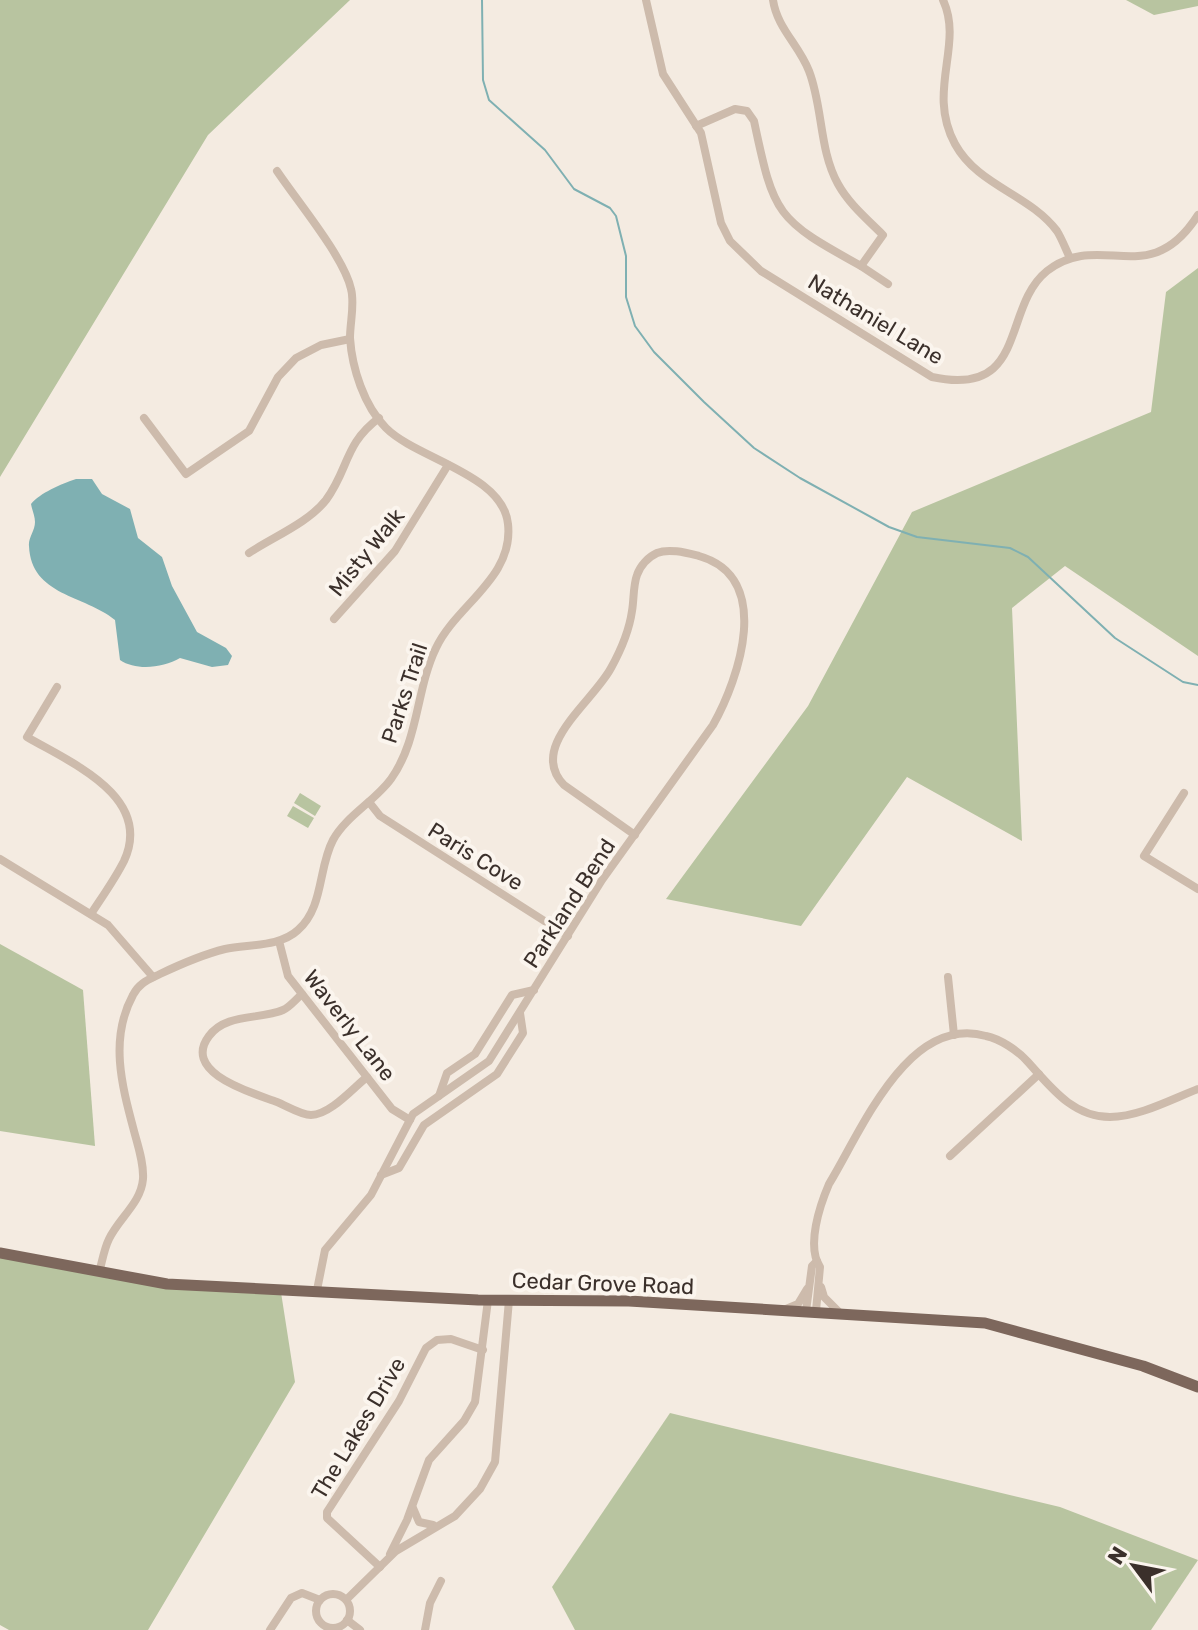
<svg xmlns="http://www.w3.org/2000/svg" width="1198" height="1630" font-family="Rubik,sans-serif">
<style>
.green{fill:#b8c4a0}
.water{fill:#7fb0b2}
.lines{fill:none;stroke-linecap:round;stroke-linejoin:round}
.stream{stroke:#7fb0b2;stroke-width:2}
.minor{stroke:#cdbbac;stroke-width:8}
.major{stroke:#7d675c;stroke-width:11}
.labels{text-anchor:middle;stroke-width:8;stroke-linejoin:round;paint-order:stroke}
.street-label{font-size:22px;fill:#3b302b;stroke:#fbf5ee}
</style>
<rect width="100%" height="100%" fill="#f4ebe1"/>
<!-- green -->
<g class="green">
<path d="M0,0H350L208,135L0,477Z"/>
<path d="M1126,0H1198V6L1154,15Z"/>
<path d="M1198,268V656L1065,566L1012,608L1022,841L907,777L801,926L666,899L808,706L912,512L1151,412L1166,292Z"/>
<path d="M300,793L321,806L315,816L294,803Z"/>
<path d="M293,806L314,818L308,828L287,816Z"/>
<path d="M0,944L83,990L95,1146L0,1131Z"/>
<path d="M0,1255L152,1280L280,1286L295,1382L148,1630H9L0,1625Z"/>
<path d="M670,1413L1060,1507L1198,1560L1151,1630H575L552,1587Z"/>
</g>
<!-- water -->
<path class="water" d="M76,479H92L102,494L130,509L138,538L162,557L172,586L197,632L226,648L232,656L228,665L212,667L180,658C163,668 136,671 120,660L115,620C85,595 31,596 29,546C28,538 35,531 35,522C35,516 32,510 31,504C40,493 61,484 76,479Z"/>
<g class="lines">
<!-- stream -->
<path class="stream" d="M482,0L483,80L489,100L545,150L574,189L610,208L616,216L626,256V297L635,326L654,352L704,402L754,448L800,478L889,527L917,537L1010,548L1028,557L1115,638L1183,682L1198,685"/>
<!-- minor -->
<g class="minor">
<path d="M646,0L663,74L701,133L721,223L730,241L761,271L932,377C1029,398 1001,308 1047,271C1101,229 1149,292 1198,215"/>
<path d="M943,0C964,45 926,91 955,144C978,186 1029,194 1057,231C1062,239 1066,250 1070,258"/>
<path d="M696,126L735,109L747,111L754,121C774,216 776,219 861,266L883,235C867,219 849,204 838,184C819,150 823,107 809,71C799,45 777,28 773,0"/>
<path d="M861,266L888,284"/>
<path d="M144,418L186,474L249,431L278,377L296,358L321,345L350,339"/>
<path d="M249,553C273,537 308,523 326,500C349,469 344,444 379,418"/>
<path d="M334,619L395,551L448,465"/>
<path d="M57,687L27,737C69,762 154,796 124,861C115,879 102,897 91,914"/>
<path d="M1184,793L1144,856L1198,889"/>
<path d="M369,802L380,816L568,936"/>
<path d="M0,859L108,925L153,977"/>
<path d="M279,941L288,976L392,1109L410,1120"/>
<path d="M948,977L954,1035"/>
<path d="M302,994C296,999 290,1007 283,1010C259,1020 226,1013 209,1036C181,1073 253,1093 277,1102C287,1106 301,1115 311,1115C330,1115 353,1088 367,1077"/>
<path d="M439,1096L447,1073L475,1054L512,995L534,990"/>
<path d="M950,1156L1039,1074"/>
<path d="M381,1175L399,1168L424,1125L497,1074L523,1033L520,1013"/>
<path d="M99,1273C102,1262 104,1249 109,1239C119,1218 141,1203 143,1179C144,1163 138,1146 134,1131C122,1086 109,1039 133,995C139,983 148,980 160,974C181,964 201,955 225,949C248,944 280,947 298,930C324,907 318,868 333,840C346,816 375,801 391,779C419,740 416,689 436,648C456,605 514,578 508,524C503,474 417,459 386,428C364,406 352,368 350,338C350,322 355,304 351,289C344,257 297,201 277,171"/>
<path d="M821,1287L824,1297L839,1312"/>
<path d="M317,1290L325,1250L371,1195L413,1114L489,1061L602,880L713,725C739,679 774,577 699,556C687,553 669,548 657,553C648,557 640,566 637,575C633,586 634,600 632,611C629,632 621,650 611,668C593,702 527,747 564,785L635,835"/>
<path d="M786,1309L798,1304L807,1289"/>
<path d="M806,1311L812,1266L817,1261"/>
<path d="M816,1311L820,1267C806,1246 820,1205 829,1184C862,1130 908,1014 986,1036C1000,1039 1017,1050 1027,1061C1050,1086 1072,1117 1110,1117C1139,1117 1172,1099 1198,1089"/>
<path d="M413,1508L419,1522L433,1525"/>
<path d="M390,1554L407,1520L429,1460L464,1421L475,1402L488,1300"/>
<path d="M380,1567L327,1518V1512L399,1401L426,1348L437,1340L451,1339L483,1350"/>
<circle cx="333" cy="1611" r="17"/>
<path d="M347,1599L396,1551L455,1516L480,1489L495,1462L509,1300"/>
<path d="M347,1620L360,1630"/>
<path d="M270,1630L291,1598L302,1593L320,1600"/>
<path d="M425,1630L430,1603L441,1581"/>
</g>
<!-- major -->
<path class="major" d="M0,1253L167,1284L478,1300L629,1301L985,1323L1143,1366L1198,1387"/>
</g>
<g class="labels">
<!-- street labels -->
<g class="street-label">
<text transform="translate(876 319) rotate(31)" y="8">Nathaniel Lane</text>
<text transform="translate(366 552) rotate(-51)" y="8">Misty Walk</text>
<text transform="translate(404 693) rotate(-72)" y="8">Parks Trail</text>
<text transform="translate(476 856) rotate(32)" y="8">Paris Cove</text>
<text transform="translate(569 903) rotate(-57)" y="8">Parkland Bend</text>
<text transform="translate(350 1025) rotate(52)" y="8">Waverly Lane</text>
<text transform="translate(603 1283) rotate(2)" y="8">Cedar Grove Road</text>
<text transform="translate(358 1428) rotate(-59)" y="8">The Lakes Drive</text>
</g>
</g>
<!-- north arrow -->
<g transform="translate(1134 1566) rotate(302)" stroke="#fbf5ee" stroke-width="6" paint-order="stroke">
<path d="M0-6L14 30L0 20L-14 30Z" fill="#3b302b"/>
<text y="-12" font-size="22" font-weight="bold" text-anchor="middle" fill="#3b302b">N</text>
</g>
</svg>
